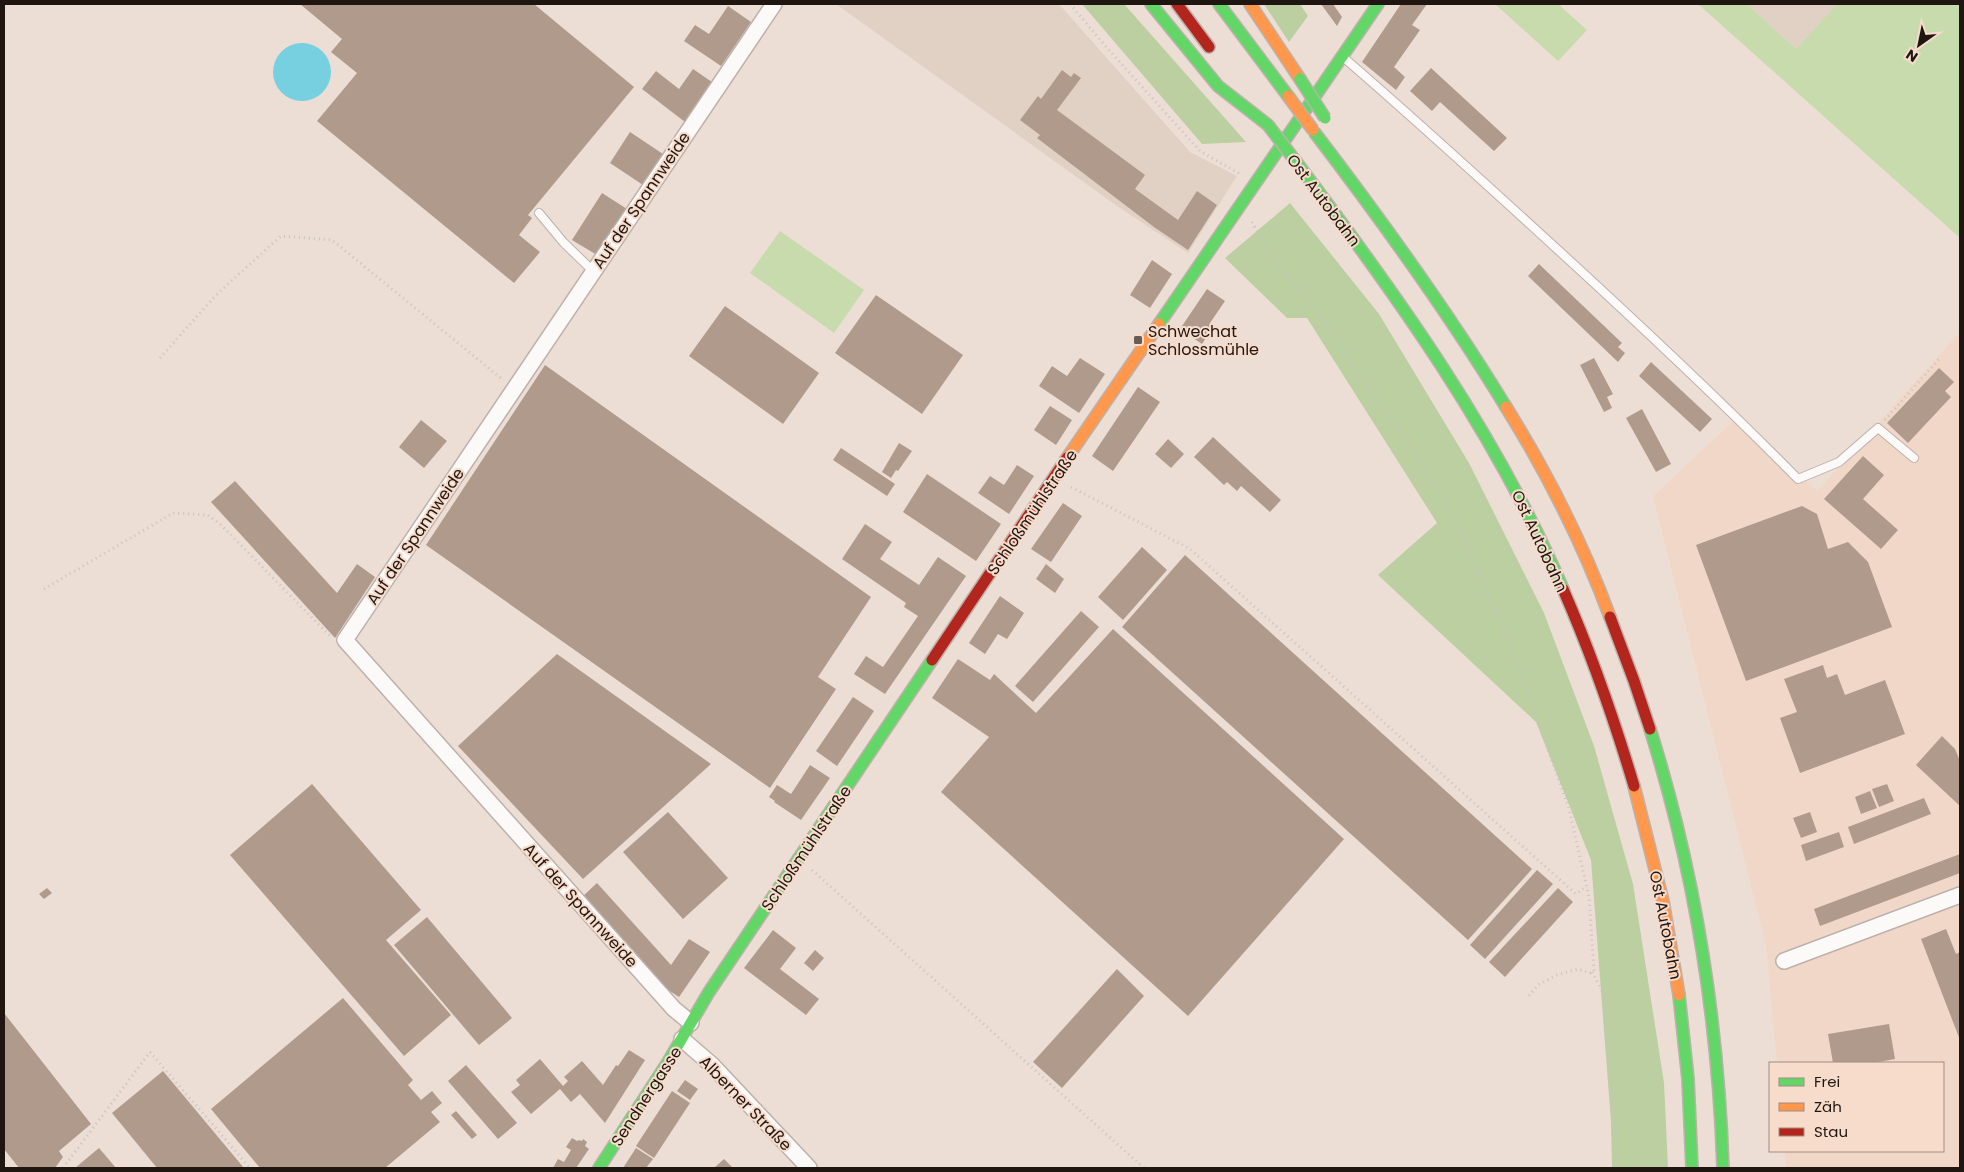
<svg xmlns="http://www.w3.org/2000/svg" width="1964" height="1172" font-family="Poppins,sans-serif">
<style>
.built{fill:#f1d7c8}
.industrial{fill:#e1d0c4}
.green{fill:#c7dbad}
.forest{fill:#bbcfa0}
.water{fill:#76d0e0}
.building{fill:#b09a8c}
.lines{fill:none;stroke-linecap:round;stroke-linejoin:round}
.lane-casing{stroke:#bdb1ab;stroke-width:10}
.street-casing{stroke:#bdb1ab;stroke-width:18}
.fast-casing{stroke:#bdb1ab;stroke-width:14}
.slow-casing{stroke:#bdb1ab;stroke-width:14}
.jam-casing{stroke:#bdb1ab;stroke-width:14}
.path{stroke:#c8c3c1;stroke-width:3;stroke-dasharray:1 4;stroke-linecap:butt}
.lane{stroke:#fcfaf9;stroke-width:8}
.street{stroke:#fcfaf9;stroke-width:15}
.fast{stroke:#63d668;stroke-width:11}
.slow{stroke:#ff974d;stroke-width:11}
.jam{stroke:#b3261e;stroke-width:11}
.fast-bridge-casing{stroke:#bdb1ab;stroke-width:14;stroke-linecap:butt}
.slow-bridge-casing{stroke:#bdb1ab;stroke-width:14;stroke-linecap:butt}
.fast-bridge{stroke:#63d668;stroke-width:11}
.slow-bridge{stroke:#ff974d;stroke-width:11}
.poi-dot{fill:#685c56;stroke:#f7dbcb;stroke-width:2}
.labels{text-anchor:middle;stroke-width:4;stroke-linejoin:round;paint-order:stroke}
.street-label{font-size:16px;fill:#201611;stroke:#f7dbcb}
.poi-label{font-size:16px;fill:#201611;stroke:#f7dbcb;text-anchor:start}
</style>
<rect width="100%" height="100%" fill="#edded5"/>
<!-- built -->
<path class="built" d="M1960,332V1168H1786L1785,1151H1943V1063H1777L1766,945L1653,496L1738,417L1817,491Z"/>
<!-- industrial -->
<g class="industrial">
<path d="M836,4H1059L1190,152L1237,176L1188,253L1117,206Z"/>
<path d="M1747,4H1837L1796,49Z"/>
</g>
<!-- green -->
<g class="green">
<path d="M1495,4H1558L1587,30L1558,61Z"/>
<path d="M1698,4H1747L1796,49L1837,4H1960V238Z"/>
<path d="M780,231L864,290L834,333L750,273Z"/>
</g>
<!-- forest -->
<g class="forest">
<path d="M1082,4H1124L1246,142L1202,144Z"/>
<path d="M1264,4H1300L1308,16L1289,42Z"/>
<path d="M1290,203L1379,314L1469,463L1544,613L1594,746L1633,884L1664,1083L1668,1168H1612L1611,1122L1591,860L1536,722L1378,575L1437,523L1307,318H1287L1225,258Z"/>
</g>
<!-- water -->
<circle class="water" cx="302" cy="72" r="29"/>
<!-- building -->
<g class="building">
<path d="M300,4H534L634,87L528,215L532,218L519,235L540,252L514,283L317,121L357,73L331,52L342,39Z"/>
<path d="M1321,4H1333L1342,17L1337,26Z"/>
<path d="M1401,4H1427L1412,25L1420,30L1394,67L1405,77L1396,90L1362,62Z"/>
<path d="M728,6L751,22L721,66L684,41L695,25L709,34Z"/>
<path d="M1431,68L1507,138L1494,151L1440,102L1432,111L1410,91Z"/>
<path d="M693,69L712,82L685,122L642,89L656,71L679,89Z"/>
<path d="M1062,70L1071,77L1074,73L1081,78L1057,110L1145,175L1135,189L1178,220L1197,191L1217,205L1188,250L1154,227L1037,138L1040,135L1020,120L1038,96L1041,99Z"/>
<path d="M630,132L663,154L643,185L610,163Z"/>
<path d="M602,193L627,209L597,255L572,240Z"/>
<path d="M1152,260L1172,274L1150,308L1130,295Z"/>
<path d="M1539,264L1622,343L1618,347L1625,353L1618,362L1528,276Z"/>
<path d="M1207,289L1225,301L1210,323L1214,325L1202,344L1180,329Z"/>
<path d="M876,295L963,355L922,414L835,353Z"/>
<path d="M725,306L819,373L783,424L689,356Z"/>
<path d="M1080,358L1105,374L1079,413L1039,386L1052,366L1067,376Z"/>
<path d="M1594,358L1613,394L1607,397L1612,408L1604,412L1580,365Z"/>
<path d="M1651,362L1712,419L1700,432L1639,376Z"/>
<path d="M545,365L871,597L818,677L836,689L770,788L426,545Z"/>
<path d="M1939,368L1954,382L1945,391L1951,397L1908,443L1887,423Z"/>
<path d="M1138,387L1160,402L1113,471L1092,456Z"/>
<path d="M1050,406L1072,420L1056,445L1034,430Z"/>
<path d="M1642,409L1671,464L1656,472L1626,418Z"/>
<path d="M421,420L447,441L424,468L399,447Z"/>
<path d="M1213,437L1281,500L1270,512L1241,486L1237,491L1227,482L1224,485L1194,457Z"/>
<path d="M1168,439L1184,454L1171,468L1155,454Z"/>
<path d="M899,443L912,451L898,471L896,470L891,478L882,472Z"/>
<path d="M841,448L895,484L887,496L833,460Z"/>
<path d="M1863,456L1884,475L1863,499L1898,530L1881,549L1824,499Z"/>
<path d="M1017,465L1034,476L1009,514L978,493L990,476L1004,485Z"/>
<path d="M927,474L1001,524L976,561L903,512Z"/>
<path d="M235,481L337,593L357,564L375,577L335,638L211,502Z"/>
<path d="M1063,503L1082,516L1051,562L1031,549Z"/>
<path d="M1802,506L1817,514L1828,549L1848,542L1868,562L1892,627L1746,681L1696,545Z"/>
<path d="M865,524L892,542L880,559L919,585L938,557L966,576L885,694L854,674L866,656L883,667L918,616L904,607L906,603L842,559Z"/>
<path d="M1142,547L1167,570L1123,620L1098,597Z"/>
<path d="M1185,555L1532,869L1468,940L1122,627Z"/>
<path d="M1046,564L1064,579L1055,593L1036,579Z"/>
<path d="M1000,596L1024,613L1007,639L998,634L985,654L969,643Z"/>
<path d="M1081,611L1099,627L1033,702L1015,686Z"/>
<path d="M1113,629L1344,839L1188,1016L941,792L989,737L932,698L958,659L990,680L994,674L1036,713Z"/>
<path d="M557,654L711,764L583,879L458,746Z"/>
<path d="M1823,665L1827,678L1837,674L1845,695L1885,680L1905,734L1800,773L1780,718L1797,712L1784,679Z"/>
<path d="M853,697L874,711L837,766L816,751Z"/>
<path d="M1942,736L1955,749L1960,761V806L1916,765Z"/>
<path d="M810,765L830,778L801,820L774,802L775,801L769,797L777,785L791,794Z"/>
<path d="M312,784L421,910L386,940L451,1015L404,1056L230,855Z"/>
<path d="M1887,784L1894,801L1879,807L1872,789Z"/>
<path d="M1870,791L1877,808L1861,814L1855,797Z"/>
<path d="M1924,798L1931,814L1854,844L1848,827Z"/>
<path d="M668,812L728,878L683,919L623,852Z"/>
<path d="M1810,812L1817,832L1801,838L1793,818Z"/>
<path d="M1839,832L1844,847L1806,861L1801,845Z"/>
<path d="M1960,854V873L1820,926L1814,909Z"/>
<path d="M1537,870L1553,884L1485,959L1470,945Z"/>
<path d="M597,883L671,965L689,939L710,952L679,997L659,984L582,897Z"/>
<path d="M47,888L52,893L44,899L39,894Z"/>
<path d="M1558,888L1573,902L1505,977L1489,962Z"/>
<path d="M427,917L512,1018L479,1045L394,945Z"/>
<path d="M1946,929L1956,954L1960,952V1040L1921,939Z"/>
<path d="M773,930L796,948L780,969L819,999L806,1015L744,968Z"/>
<path d="M815,950L824,958L813,971L804,963Z"/>
<path d="M1117,969L1144,996L1062,1088L1033,1062Z"/>
<path d="M343,998L413,1080L408,1085L421,1100L432,1091L442,1103L431,1112L440,1122L385,1168H260L211,1109Z"/>
<path d="M4,1013L91,1124L59,1151L63,1157L55,1168H19L4,1149Z"/>
<path d="M1889,1024L1895,1059L1872,1063H1833L1828,1034Z"/>
<path d="M629,1050L645,1060L605,1123L580,1094L571,1102L560,1089L531,1114L511,1092L520,1085L516,1080L540,1059L563,1086L568,1081L564,1077L582,1061L603,1085L616,1065L618,1066Z"/>
<path d="M466,1065L517,1123L498,1139L448,1081Z"/>
<path d="M163,1071L244,1168H157L112,1113Z"/>
<path d="M685,1080L698,1089L690,1100L677,1091Z"/>
<path d="M672,1091L690,1103L654,1158L636,1146Z"/>
<path d="M456,1111L477,1135L472,1139L451,1115Z"/>
<path d="M572,1138L577,1141L579,1140L582,1141L583,1139L587,1142L585,1146L589,1149L576,1168H553L558,1159L564,1162L571,1150L566,1147Z"/>
<path d="M99,1148L116,1168H75Z"/>
<path d="M636,1148L653,1159L646,1168H623Z"/>
<path d="M724,1159L733,1168H714Z"/>
</g>
<g class="lines">
<defs>
<g id="lane">
<path d="M1343,57C1416,120 1486,184 1557,249C1639,324 1720,400 1798,479L1839,462L1878,428L1914,458"/>
<path d="M539,213L564,243L593,271"/>
</g>
<g id="street">
<path d="M1784,961L1960,895"/>
<path d="M691,1023L674,1009L345,640L774,4"/>
<path d="M682,1039L712,1065L809,1168"/>
</g>
<g id="fast">
<path d="M1151,4L1218,86L1268,125"/>
<path d="M1219,4L1288,96"/>
<path d="M1315,133C1383,222 1448,312 1506,407"/>
<path d="M1297,163C1398,297 1496,433 1563,589"/>
<path d="M1159,324L1378,4"/>
<path d="M1650,729C1695,872 1718,1018 1723,1168"/>
<path d="M1679,995L1688,1079L1692,1168"/>
<path d="M599,1168L668,1062L709,992L932,660"/>
</g>
<g id="slow">
<path d="M1250,4L1300,79"/>
<path d="M1506,407C1547,473 1583,544 1610,617"/>
<path d="M1067,458L1159,324"/>
<path d="M1634,786L1663,901L1679,995"/>
</g>
<g id="jam">
<path d="M1177,4L1209,47"/>
<path d="M1563,589C1591,653 1614,719 1634,786"/>
<path d="M1610,617L1634,681L1650,729"/>
<path d="M932,660L1067,458"/>
</g>
</defs>
<!-- lane casing -->
<use href="#lane" class="lane-casing"/>
<!-- street casing -->
<use href="#street" class="street-casing"/>
<!-- fast casing -->
<use href="#fast" class="fast-casing"/>
<!-- slow casing -->
<use href="#slow" class="slow-casing"/>
<!-- jam casing -->
<use href="#jam" class="jam-casing"/>
<!-- path -->
<g class="path">
<path d="M1070,4L1108,49L1200,151L1240,174"/>
<path d="M1252,222L1269,252L1327,326L1412,448L1463,535L1516,659L1569,809L1589,897L1594,971L1590,973L1578,969L1557,975L1538,985L1527,998"/>
<path d="M160,358L216,295L281,236L332,240L502,379"/>
<path d="M1885,420L1940,358"/>
<path d="M1071,487L1190,549L1576,894L1586,886"/>
<path d="M44,589L173,513L208,515L221,525L330,636"/>
<path d="M812,870L1144,1168"/>
<path d="M1592,972L1605,996L1617,1148V1168"/>
<path d="M63,1168L150,1052L250,1168"/>
</g>
<!-- lane -->
<use href="#lane" class="lane"/>
<!-- street -->
<use href="#street" class="street"/>
<!-- fast -->
<use href="#fast" class="fast"/>
<!-- slow -->
<use href="#slow" class="slow"/>
<!-- jam -->
<use href="#jam" class="jam"/>
<defs>
<g id="fast-bridge">
<path d="M1300,79L1325,118"/>
<path d="M1268,125L1297,163"/>
</g>
<path id="slow-bridge" d="M1288,96L1313,130"/>
</defs>
<!-- fast-bridge casing -->
<use href="#fast-bridge" class="fast-bridge-casing"/>
<!-- slow-bridge casing -->
<use href="#slow-bridge" class="slow-bridge-casing"/>
<!-- fast-bridge -->
<use href="#fast-bridge" class="fast-bridge"/>
<!-- slow-bridge -->
<use href="#slow-bridge" class="slow-bridge"/>
</g>
<!-- markers -->
<rect class="poi-dot" x="1133" y="335" width="10" height="10" rx="2.5"/>
<g class="labels">
<!-- street labels -->
<g class="street-label">
<text transform="translate(641 200) rotate(-56)" y="6">Auf der Spannweide</text>
<text transform="translate(1324 200) rotate(53)" y="6">Ost Autobahn</text>
<text transform="translate(1032 512) rotate(-56)" y="6">Schloßmühlstraße</text>
<text transform="translate(415 536) rotate(-56)" y="6">Auf der Spannweide</text>
<text transform="translate(1540 541) rotate(65)" y="6">Ost Autobahn</text>
<text transform="translate(806 848) rotate(-56)" y="6">Schloßmühlstraße</text>
<text transform="translate(581 905) rotate(48)" y="6">Auf der Spannweide</text>
<text transform="translate(1666 925) rotate(79)" y="6">Ost Autobahn</text>
<text transform="translate(646 1096) rotate(-57)" y="6">Sendnergasse</text>
<text transform="translate(746 1103) rotate(46)" y="6">Alberner Straße</text>
</g>
<!-- poi labels -->
<g class="poi-label">
<text x="1148" y="337">Schwechat<tspan x="1148" dy="18">Schlossmühle</tspan></text>
</g>
</g>
<!-- border -->
<rect width="1964" height="1172" fill="none" stroke="#201611" stroke-width="10"/>
<!-- legend -->
<rect x="1769" y="1062" width="175" height="90" fill="#f7dbcb" stroke="#a18c81"/>
<rect x="1779" y="1078" width="25" height="8" fill="#63d668" stroke="#a18c81"/>
<text x="1814" y="1087" font-size="15" fill="#201611">Frei</text>
<rect x="1779" y="1103" width="25" height="8" fill="#ff974d" stroke="#a18c81"/>
<text x="1814" y="1112" font-size="15" fill="#201611">Zäh</text>
<rect x="1779" y="1128" width="25" height="8" fill="#b3261e" stroke="#a18c81"/>
<text x="1814" y="1137" font-size="15" fill="#201611">Stau</text>
<!-- north arrow -->
<g transform="translate(1919 45) rotate(213)" stroke="#f7dbcb" stroke-width="4" paint-order="stroke">
<path d="M0-4L9 19L0 12L-9 19Z" fill="#201611"/>
<text y="-8" font-size="14" font-weight="bold" text-anchor="middle" fill="#201611">N</text>
</g>
</svg>
